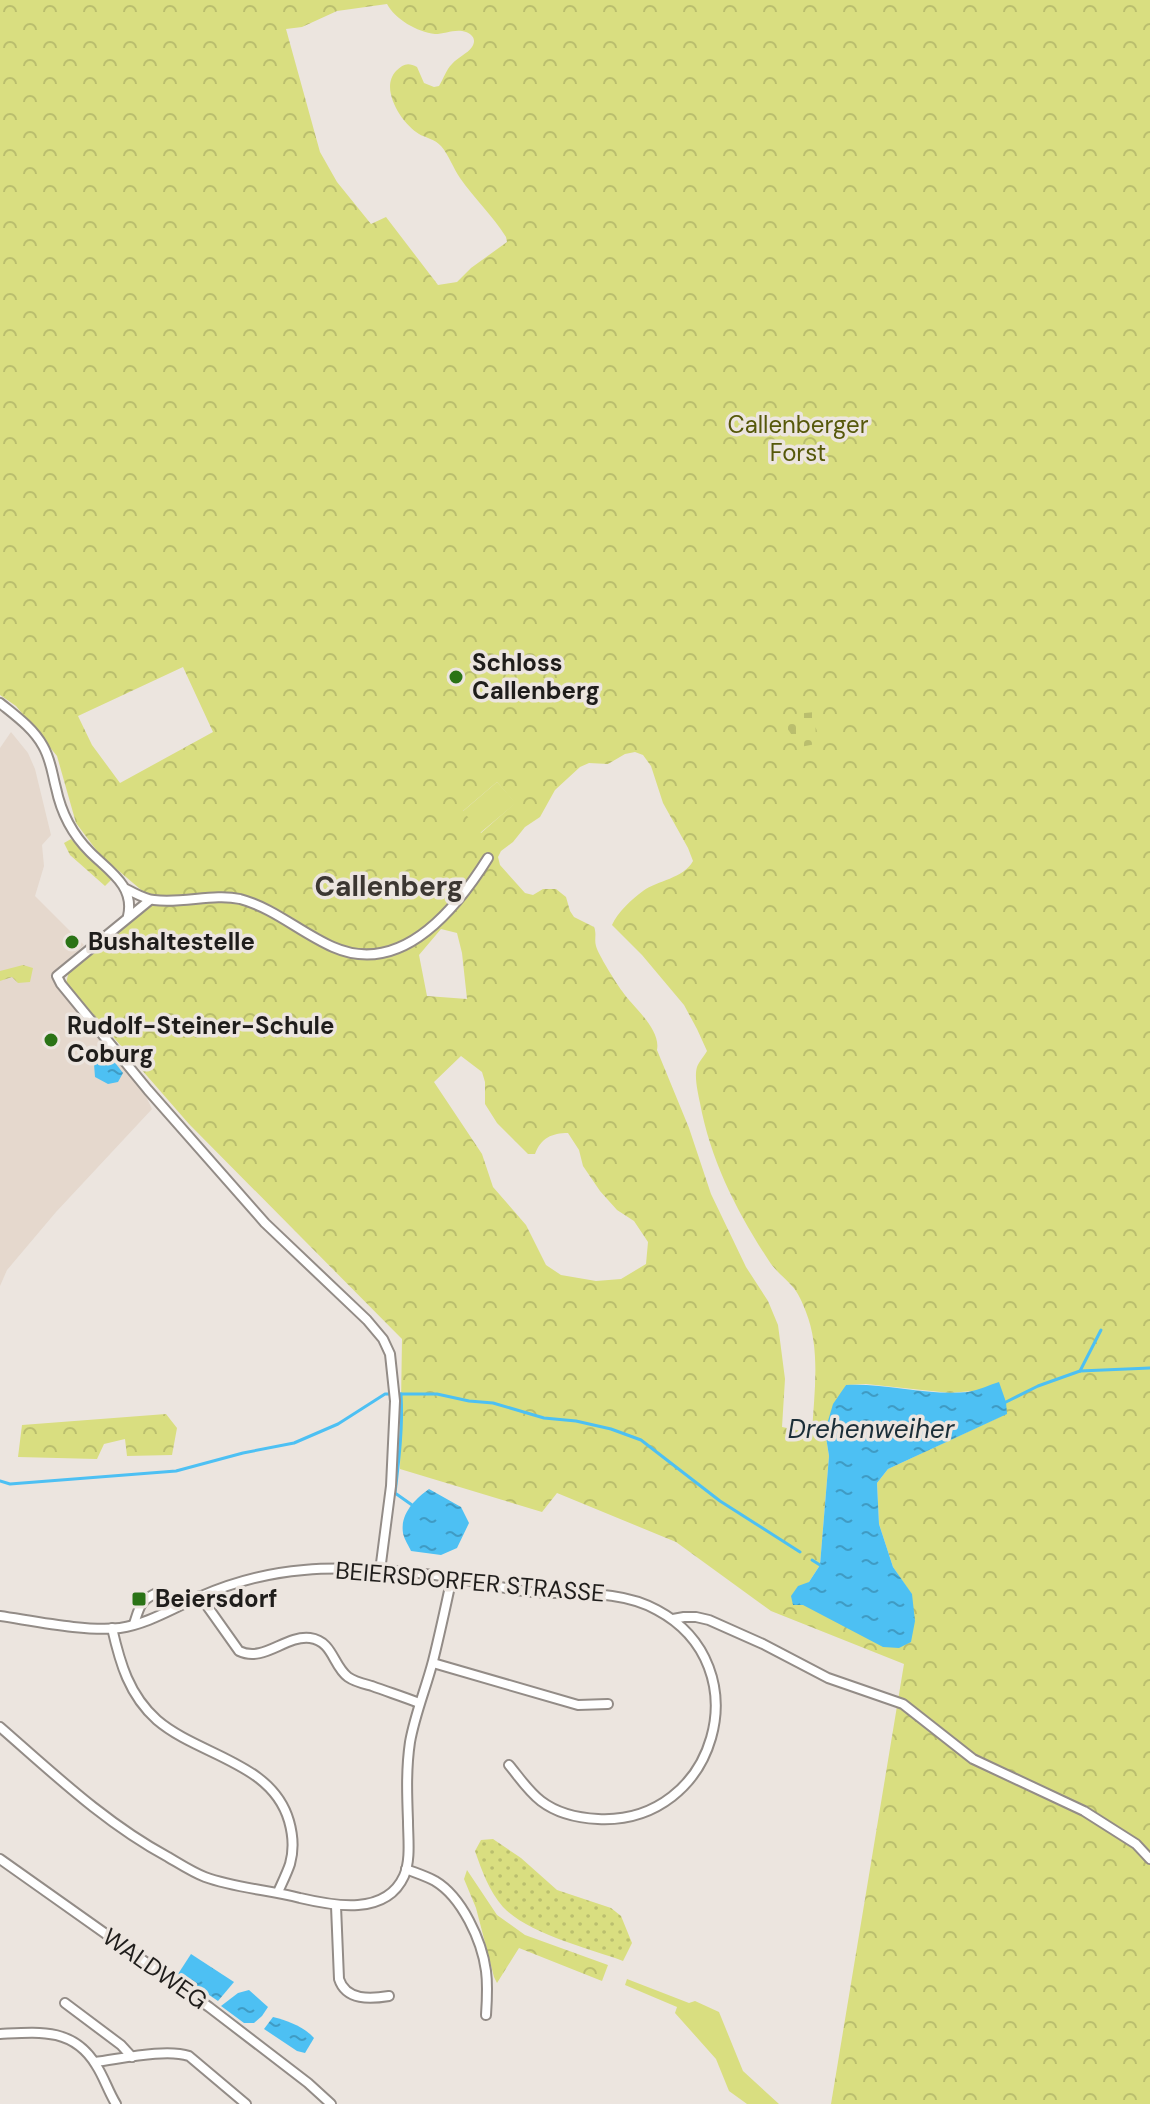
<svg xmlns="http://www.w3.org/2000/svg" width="1150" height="2104" font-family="'DM Sans',sans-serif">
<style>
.built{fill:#e5d8cd}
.grass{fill:#d9de80}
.forest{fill:url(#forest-crowns);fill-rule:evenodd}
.cemetery{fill:url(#cemetery-stones)}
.park{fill:url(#park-dots)}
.water{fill:url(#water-ripples)}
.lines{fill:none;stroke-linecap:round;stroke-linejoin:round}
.stream{stroke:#4dc0f3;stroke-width:3}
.minor-casing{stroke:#938c87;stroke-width:12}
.minor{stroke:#fff;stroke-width:8}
.poi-dot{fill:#2a7316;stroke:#ece5df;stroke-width:3}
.labels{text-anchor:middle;stroke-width:7;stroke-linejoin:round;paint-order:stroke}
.park-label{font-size:24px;fill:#56580a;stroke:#ece5df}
.poi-label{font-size:24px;font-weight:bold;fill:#1f1d1b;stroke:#ece5df;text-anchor:start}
.street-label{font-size:24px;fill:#1f1d1b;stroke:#ece5df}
.water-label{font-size:26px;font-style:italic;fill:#1b2e38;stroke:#ece5df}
.quarter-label{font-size:28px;font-weight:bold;fill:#3c3732;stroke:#ece5df}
</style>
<defs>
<pattern id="forest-crowns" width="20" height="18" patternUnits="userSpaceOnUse" patternTransform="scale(2)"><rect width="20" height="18" fill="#d9de80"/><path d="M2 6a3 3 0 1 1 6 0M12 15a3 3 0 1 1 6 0" fill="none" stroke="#babe6e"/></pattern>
<pattern id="cemetery-stones" width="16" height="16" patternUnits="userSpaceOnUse" patternTransform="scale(2)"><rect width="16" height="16" fill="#d9de80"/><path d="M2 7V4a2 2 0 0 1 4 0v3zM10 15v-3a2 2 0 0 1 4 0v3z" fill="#babe6e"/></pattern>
<pattern id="park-dots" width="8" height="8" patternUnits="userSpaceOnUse" patternTransform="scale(2)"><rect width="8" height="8" fill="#d9de80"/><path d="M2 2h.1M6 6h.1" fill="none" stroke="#babe6e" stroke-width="1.8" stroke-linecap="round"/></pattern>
<pattern id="water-ripples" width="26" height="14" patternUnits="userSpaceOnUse" patternTransform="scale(2)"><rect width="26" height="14" fill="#4dc0f3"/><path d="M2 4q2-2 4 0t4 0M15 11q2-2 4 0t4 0" fill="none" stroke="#3f9bc4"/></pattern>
</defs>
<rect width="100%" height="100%" fill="#ece5df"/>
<!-- built -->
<path class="built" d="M11,732L28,753L35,769L51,835L42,845L44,866L35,896L84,945L50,976L60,992L142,1088L152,1109L56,1212L7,1270L0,1286V748Z"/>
<!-- grass -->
<g class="grass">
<path d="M497,782L516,803L480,833L462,812Z"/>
<path d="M627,1979L689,2003L695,2001L719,2012L743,2071L779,2104H747L729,2091L716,2059L675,2013L677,2007L625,1985Z"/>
</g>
<!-- forest -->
<g class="forest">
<path d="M0,0H1150V2104H831L904,1664L771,1611L676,1542L557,1493L542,1512L400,1469L402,1339L189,1124L66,983L69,971L145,908L146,894L100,855L76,823L57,756L16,706L0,695ZM387,4C395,19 417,32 435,34C445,34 456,28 466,32C474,35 476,41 472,47C467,54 458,57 452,64C446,70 444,78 439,86L434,87L424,83L417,67C408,62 403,64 396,71C379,89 402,124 419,134C426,138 435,139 441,146C449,155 453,168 460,178C474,198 493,216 506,237L507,242L471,268L457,282L438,285L386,217L371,224L337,182L320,152L286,29L302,27L337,11ZM183,667L213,732L120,783L92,745L78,716ZM635,752L643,755L651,766L663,803L688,848L693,861C683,879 658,880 643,891C632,899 617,913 612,925L642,955L684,1005L697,1029L707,1051C704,1056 699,1062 697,1067C694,1077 698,1093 700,1103C711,1162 738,1214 771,1264C777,1272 785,1278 792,1286C798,1292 803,1304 806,1312C821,1350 814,1394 812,1433L782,1427L785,1379L778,1325L768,1301L746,1267L711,1194L689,1128L657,1050C661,1029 633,1007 622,991C616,983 598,954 596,946C594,939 597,934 594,927L574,917L570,911L566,897L556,889H543L533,895L525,893L500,865L498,857L501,851L513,842L525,827L540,817L555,790L580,767L589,763L608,764L625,754ZM497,782L515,803L481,833L463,811ZM441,929L457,933L462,953L467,999L427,996L419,955ZM461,1056L482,1072L485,1082V1104L497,1123L528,1154H535C541,1138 552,1133 568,1133L579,1150L583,1166L600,1191L617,1210L634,1221L648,1242L646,1264L621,1279L596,1281L561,1275L546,1265L526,1225L493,1187L482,1154L434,1082ZM866,1384L950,1393L972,1391L1006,1414L888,1469L877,1483L879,1524L893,1567L912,1595L794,1605L820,1565L829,1456L825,1431L846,1385Z"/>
<path d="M71,839L112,879L105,886L70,855L64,843Z"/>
<path d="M23,965L33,968L30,982L18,983L12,977L0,981V971Z"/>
<path d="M166,1414L177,1428L172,1455L127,1456L125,1439L104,1444L97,1459L18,1457L22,1425Z"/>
<path d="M467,1870L497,1915L525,1935L608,1965L602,1981L519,1948L497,1983L494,1977L476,1908L464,1879Z"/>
</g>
<!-- cemetery -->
<path class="cemetery" d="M815,712L816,744L800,747L787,728L795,714Z"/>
<!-- park -->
<path class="park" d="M493,1839L521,1858L557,1890L611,1908L621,1916L632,1943L623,1961C588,1948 528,1934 503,1907C489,1891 482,1871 475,1851L481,1840Z"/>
<!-- water -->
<g class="water">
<path d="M89,1047H103L123,1073L118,1082L108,1084L95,1077L94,1064L89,1060Z"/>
<path d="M999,1382L1006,1402L1007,1414L888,1469L877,1483L879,1524L893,1567L912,1594L915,1621L911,1642L899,1648L883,1647L803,1605H793L791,1596L798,1586L809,1582L820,1565L829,1456L825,1431L833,1404L846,1385C886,1383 928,1396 968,1392C979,1390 989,1385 999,1382Z"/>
<path d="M429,1489L461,1507L469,1523L457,1548L441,1555L411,1551C409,1546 404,1539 403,1533C400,1514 415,1499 429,1489Z"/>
<path d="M191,1954L234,1982L218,2001L178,1974Z"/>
<path d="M249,1990L268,2007L262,2016L254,2023H244L221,2006L238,1993Z"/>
<path d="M273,2017C288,2021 303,2026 314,2038L305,2053L297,2051L264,2029Z"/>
</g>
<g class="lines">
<!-- stream -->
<g class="stream">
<path d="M1080,1371L1101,1330"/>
<path d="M401,1394C403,1427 399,1459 395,1493L412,1505"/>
<path d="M1006,1402L1038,1386L1080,1371L1150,1368"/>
<path d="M0,1481L10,1484L176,1471L243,1453L294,1443L338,1424L385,1394H437L469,1401L493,1403L544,1418L576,1421L611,1429L641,1440L720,1501L800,1552"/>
<path d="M812,1560L820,1565"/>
</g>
<defs>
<g id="minor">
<path d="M0,703C16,716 33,728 43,746C51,760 52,773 56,788C61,812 72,834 90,852C109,871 135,886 128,916"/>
<path d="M126,889C135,893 144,899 154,900C182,904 214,893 240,899C274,908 301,933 333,947C401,977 456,909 488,858"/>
<path d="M150,900L57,976L61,984L148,1090L265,1223L367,1320L383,1339L390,1354L395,1401L391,1486L380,1571"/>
<path d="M200,1596L239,1651C264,1663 285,1635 310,1638C333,1641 333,1666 348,1677C355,1682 365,1684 372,1686C388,1692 404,1697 419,1703"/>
<path d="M0,1616C34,1621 87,1632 120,1628C148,1624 173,1608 199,1597C233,1582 267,1573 304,1570C348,1566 411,1571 455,1578C481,1582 507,1590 532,1592C574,1595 619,1589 657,1610C762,1666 716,1825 598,1819C577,1818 558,1814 541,1801C528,1791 519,1777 509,1765"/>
<path d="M673,1619L684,1617H696L709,1620L763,1644L828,1678L903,1704L973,1759L1084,1811L1136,1844L1150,1859"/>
<path d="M134,1624C140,1605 140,1600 159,1592L164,1595L172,1609"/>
<path d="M112,1628C120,1663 129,1695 157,1720C199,1756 272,1762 289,1821C293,1835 294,1850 290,1864C287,1873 282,1883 278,1892"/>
<path d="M433,1663L578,1705L608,1704"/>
<path d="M0,1727C54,1774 105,1823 168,1857C180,1864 192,1872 205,1877C235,1888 270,1890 300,1898C334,1906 386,1916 404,1876C411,1860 408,1838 408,1821C407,1795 406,1769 410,1742C415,1714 426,1688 433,1661C440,1633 446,1605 452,1577"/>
<path d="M0,1859L209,2007L308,2083L331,2104"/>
<path d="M406,1869C416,1873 426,1876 435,1881C462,1897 482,1941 486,1971C488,1986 487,2000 486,2015"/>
<path d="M336,1906L339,1979C346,2001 371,1999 389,1996"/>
<path d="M65,2003L121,2045L132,2057"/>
<path d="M0,2034C37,2032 73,2027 96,2065C104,2077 108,2091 116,2104"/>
<path d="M95,2062C120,2059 166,2048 189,2056L246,2104"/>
</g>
</defs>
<!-- minor casing -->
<use href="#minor" class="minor-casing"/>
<!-- minor -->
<use href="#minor" class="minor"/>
</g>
<!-- markers -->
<g class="poi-dot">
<circle cx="456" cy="677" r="8"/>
<circle cx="72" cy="942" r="8"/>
<circle cx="51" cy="1040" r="8"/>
<rect x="131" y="1591" width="16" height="16" rx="4"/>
</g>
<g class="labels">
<!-- park labels -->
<g class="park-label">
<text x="798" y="433">Callenberger<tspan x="798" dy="28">Forst</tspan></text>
</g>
<!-- poi labels -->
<g class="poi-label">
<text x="472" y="671">Schloss<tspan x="472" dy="28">Callenberg</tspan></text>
<text x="88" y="950">Bushaltestelle</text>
<text x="67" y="1034">Rudolf-Steiner-Schule<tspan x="67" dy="28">Coburg</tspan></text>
<text x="155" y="1607">Beiersdorf</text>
</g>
<!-- street labels -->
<g class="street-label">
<text transform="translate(470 1582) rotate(5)" y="8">BEIERSDORFER STRASSE</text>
<text transform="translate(155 1969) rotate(35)" y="8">WALDWEG</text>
</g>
<!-- water labels -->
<g class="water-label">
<text x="871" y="1438">Drehenweiher</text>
</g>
<!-- quarter labels -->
<g class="quarter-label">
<text x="389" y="896">Callenberg</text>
</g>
</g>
</svg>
